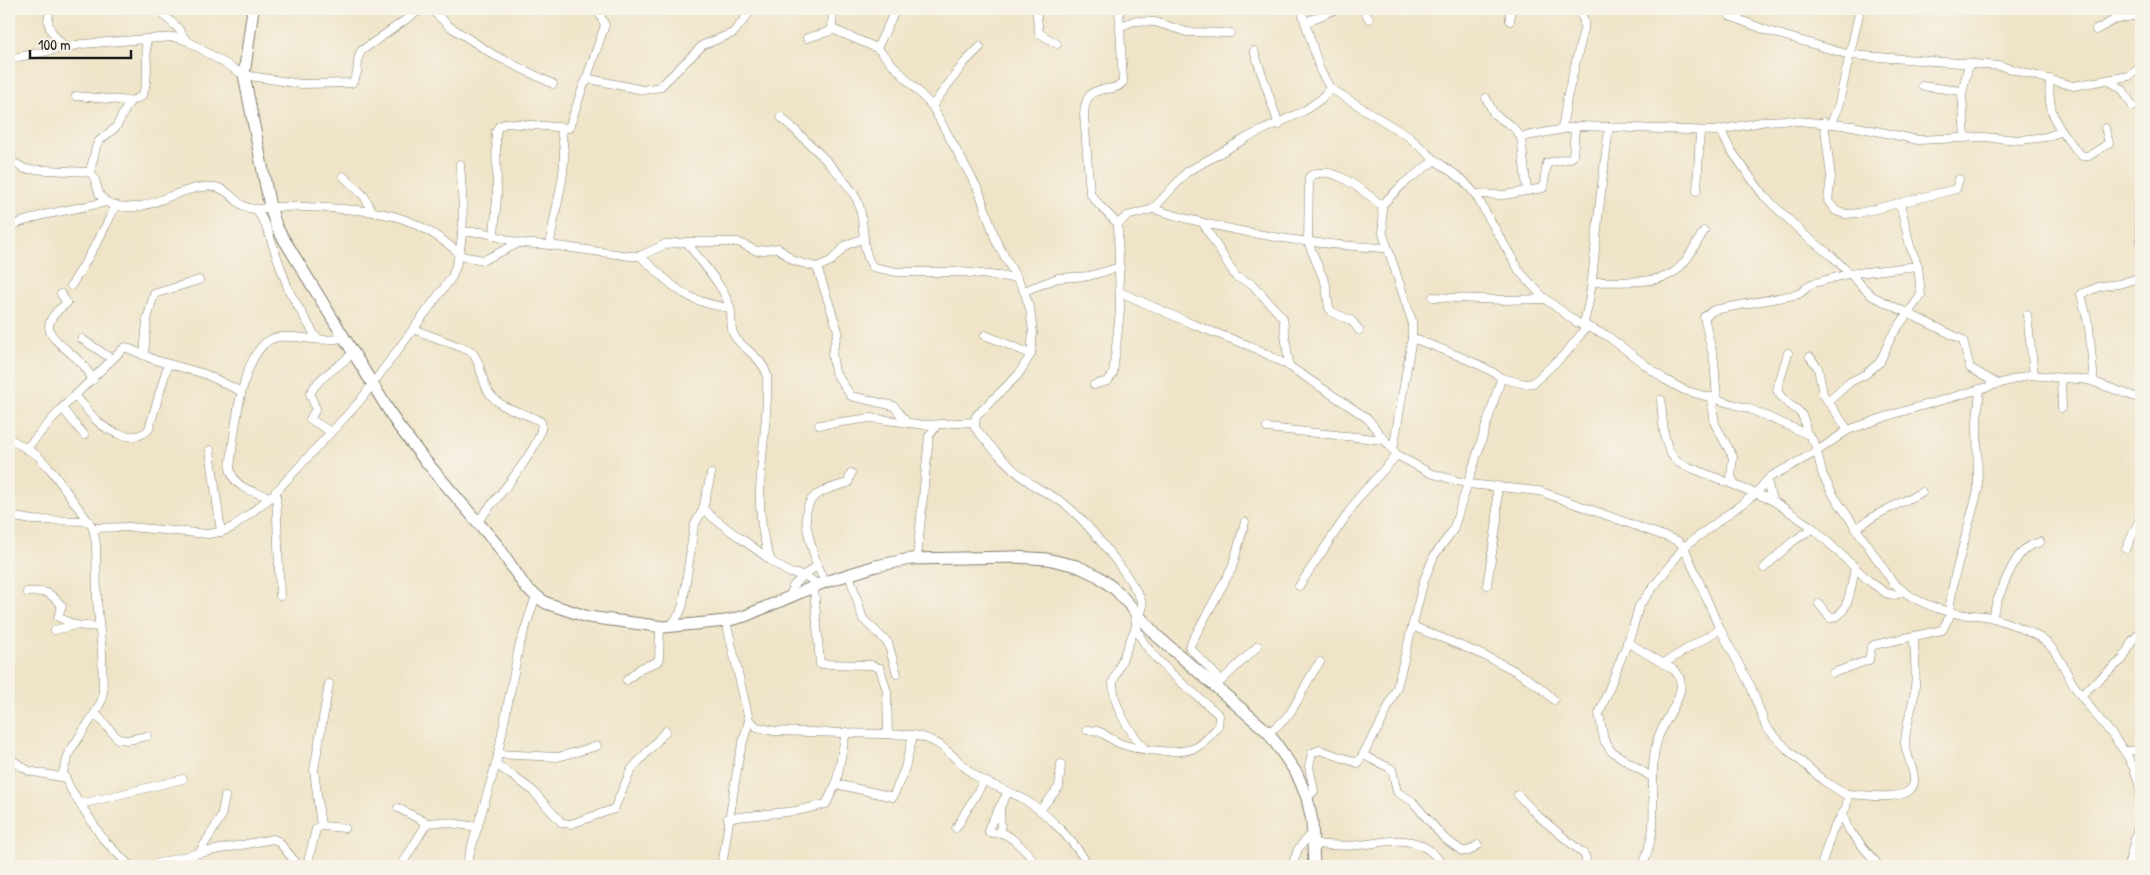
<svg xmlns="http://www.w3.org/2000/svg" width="2150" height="875" font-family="'Patrick Hand',sans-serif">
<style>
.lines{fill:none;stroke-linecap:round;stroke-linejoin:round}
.street-casing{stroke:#868072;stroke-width:9}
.secondary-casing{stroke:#868072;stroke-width:13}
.street{stroke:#fff;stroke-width:8}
.secondary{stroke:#fff;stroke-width:11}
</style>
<rect width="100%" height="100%" fill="#f7f3e8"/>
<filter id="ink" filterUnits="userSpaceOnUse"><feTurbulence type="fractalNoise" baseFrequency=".02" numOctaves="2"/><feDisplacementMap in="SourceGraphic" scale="10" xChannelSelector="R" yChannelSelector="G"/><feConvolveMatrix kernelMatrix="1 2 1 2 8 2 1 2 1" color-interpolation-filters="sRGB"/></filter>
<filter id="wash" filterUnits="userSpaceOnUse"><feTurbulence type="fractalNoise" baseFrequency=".0096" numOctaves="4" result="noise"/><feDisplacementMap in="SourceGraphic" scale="20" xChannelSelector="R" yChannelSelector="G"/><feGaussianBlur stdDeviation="1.12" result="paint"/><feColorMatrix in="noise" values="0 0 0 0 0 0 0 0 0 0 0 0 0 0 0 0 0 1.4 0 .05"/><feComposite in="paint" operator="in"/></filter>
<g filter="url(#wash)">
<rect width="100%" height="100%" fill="#efe4c8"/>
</g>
<g filter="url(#ink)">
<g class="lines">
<defs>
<g id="street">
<path d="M51,9C43,25 53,35 65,47"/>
<path d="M157,9L178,28L186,40L244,75L301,84L352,83C361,72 355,62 361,51L421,9"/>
<path d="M431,9L449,26L494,55L553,84"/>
<path d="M833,9L832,29L877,48"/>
<path d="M896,9L877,48L932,106L979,191L996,241L1024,291L1030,309L1033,332L1031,354L1018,375L976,416L975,428C993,449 1010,469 1033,485C1043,492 1056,497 1066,505C1087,522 1128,573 1140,598C1143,604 1143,610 1140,616"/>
<path d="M1036,9L1039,33L1057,44"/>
<path d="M1301,9L1320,70L1330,88L1409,137L1435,160L1463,180L1475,194L1520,272L1543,297L1576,322L1606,335L1664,379L1684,390L1750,409L1809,435L1815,444L1823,476L1834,496L1892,581C1909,599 1934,609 1959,614C1970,616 1982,614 1993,618C2006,622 2022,628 2035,635C2058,646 2062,667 2075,687C2099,725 2142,755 2141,803C2140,825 2133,845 2128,866"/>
<path d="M1363,9L1369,19"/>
<path d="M1730,16L1768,31L1850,55L2001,66L2073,86L2129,76L2141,67"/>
<path d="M1510,21V9"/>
<path d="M1306,22L1336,9"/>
<path d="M1121,26L1134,21L1155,22L1187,32L1230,33"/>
<path d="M2096,30L2114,20L2141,14"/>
<path d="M807,38L828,32L832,29"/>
<path d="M1254,51L1279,125"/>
<path d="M9,59L82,44L173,37L186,40"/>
<path d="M2050,79C2046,115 2059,131 2082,156H2089L2109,143L2105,128"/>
<path d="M586,80L605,25L597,9"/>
<path d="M2108,80L2123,90L2133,107"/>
<path d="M1922,86L1962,91"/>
<path d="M76,96L130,101L141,97C150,82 146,58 146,40"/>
<path d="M1486,98L1494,114L1513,127L1521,137L1527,191"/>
<path d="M932,106L964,63L980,47"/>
<path d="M781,117C803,138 844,174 857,200C867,221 859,249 873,267L897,272H962L1017,278"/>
<path d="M1824,122L1831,177L1828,201L1836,211L1845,214L1859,213L1956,189L1959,179"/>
<path d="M1831,123L1838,107L1860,9"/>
<path d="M1562,129L1567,98L1584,29V20L1577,9"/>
<path d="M1721,131L1730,149L1764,196L1806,236L1833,257L1872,296L1963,340L1970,368L1996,383"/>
<path d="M1521,137L1580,126L1715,131L1766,121L1786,120L1853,126L1918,140L1983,137L2020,140L2046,137L2060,132"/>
<path d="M1965,137L1962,94L1969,63"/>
<path d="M9,154L11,161L25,169L90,172C99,179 94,197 109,203C142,218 170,190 203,187C234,183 232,209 256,209C261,210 266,207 271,207C290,206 309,207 328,208C385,211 415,215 460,254"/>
<path d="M90,172L96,147L99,141L116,127L130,101"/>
<path d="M343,176L364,196L372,211"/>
<path d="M1697,191L1700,131"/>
<path d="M1475,194L1504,195L1543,188L1547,163L1571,158L1573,156L1575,128"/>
<path d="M2138,207L2141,241"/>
<path d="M1153,209C1227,232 1305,244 1384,248"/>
<path d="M257,210L266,226L289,291L317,339"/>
<path d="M1118,224L1099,205L1090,193L1084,115C1086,77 1112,97 1123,82L1119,9"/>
<path d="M1204,225L1236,277L1252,284L1283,318L1289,366"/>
<path d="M9,226L43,215L107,202"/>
<path d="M462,232H482L519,243L550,245L630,256H640L666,244L687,242H738L757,251L778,248L794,261L817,267L831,261L846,245L864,238"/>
<path d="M494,235L497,197L496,132L499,126L507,123L569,128L584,84L590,79L643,90L660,87L703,45L733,33L747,16L750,9"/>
<path d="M687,242C701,263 722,283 730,307C733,316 729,329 735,337C745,351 762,357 767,375C770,437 747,501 771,561L790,573L804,575L817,566L825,582"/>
<path d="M550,245C554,203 572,170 560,128"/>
<path d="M460,256L484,260L519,243"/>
<path d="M640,256C673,286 684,302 730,308"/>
<path d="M817,267L838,331L832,354L835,372L851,396L894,406L907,423"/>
<path d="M1593,282C1615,281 1656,285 1674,272C1687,263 1695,245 1704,231"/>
<path d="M71,286L98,241L116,205"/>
<path d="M1024,291L1058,278L1089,276L1120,267"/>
<path d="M1120,292L1192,324L1255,348L1289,366L1367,418L1397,455L1430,473L1468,484L1539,491L1678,541L1684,547L1718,625L1751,687L1766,727L1789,751L1824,781L1848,796L1846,808L1832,831L1821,866"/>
<path d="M61,294L67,303C28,331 62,342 82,364C87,369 90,375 93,380"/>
<path d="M1433,297L1503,300L1545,299"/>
<path d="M2027,315L2034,374"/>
<path d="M1583,325C1593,294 1593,263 1597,230C1600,196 1605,161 1609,127"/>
<path d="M413,329L471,351C481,362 481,378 488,391C501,412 523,410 541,422C547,441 492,504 478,521"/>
<path d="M1359,330L1352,321L1332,312L1329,308L1326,285L1308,242L1309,177C1332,161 1364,193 1382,205"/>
<path d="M985,335L1031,354"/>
<path d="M82,339L112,359"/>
<path d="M1788,353L1777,390C1789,413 1804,402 1806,432"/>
<path d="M144,355L147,320L154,294L199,280"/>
<path d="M1810,357L1818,368L1823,394L1848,430"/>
<path d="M1501,378L1525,384L1533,383L1566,353L1587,326"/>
<path d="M2061,378L2062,408"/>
<path d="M2094,382L2089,327L2081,294L2101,286L2119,284L2141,277"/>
<path d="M1094,385L1108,381L1113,374L1120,311L1118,224L1127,216L1153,209L1187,172L1248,137L1304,111L1321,99L1330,88"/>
<path d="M76,396C82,403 89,413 96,420C109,433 135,444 149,429L168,364"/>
<path d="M1711,397L1715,424L1733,457L1731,476L1735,485"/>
<path d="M1717,399L1714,360L1704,317L1714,310L1799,294L1811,284L1848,274L1918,266"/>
<path d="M1661,400C1663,420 1662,450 1679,463L1772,500L1813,528L1869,581L1886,593L1895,595L1903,592"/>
<path d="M1828,402L1850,382L1866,374L1880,362L1891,337L1921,295L1918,266L1910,246L1900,203"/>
<path d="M62,408L84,435"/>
<path d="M819,425L871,418L925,425L974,422"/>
<path d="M1267,428L1385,440"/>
<path d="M331,432L310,419L316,409L310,394C320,374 339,368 354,352"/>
<path d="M9,438L38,456L51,470L93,528L96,544L97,600L102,653L103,691L102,700L95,713L70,751L63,772L70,788L103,839L130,866"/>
<path d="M26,449L62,408L125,347L155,360L205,374L240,391"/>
<path d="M210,450L221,532"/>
<path d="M1393,450L1412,338V321L1383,234L1382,205L1403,184L1435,160"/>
<path d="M711,474L703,509C723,527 747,542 769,559"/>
<path d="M1767,481L1772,500"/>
<path d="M276,491L280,596"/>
<path d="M271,497C253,492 233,488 230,468C234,438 240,341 279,337C301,335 323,344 345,337"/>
<path d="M9,516L32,520L89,521"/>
<path d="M93,528L129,527L208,534L221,532L233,527L271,497L359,402L452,277C467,240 463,202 460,164"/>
<path d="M1855,529L1876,515L1922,492"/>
<path d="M2126,549L2141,516"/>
<path d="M917,558L929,436L937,425"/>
<path d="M817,566C813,547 796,511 815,496C824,489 837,486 848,483L851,473"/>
<path d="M1764,568L1792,542L1813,528"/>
<path d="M849,574L863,619L888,643L897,674"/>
<path d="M1487,585L1497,521V486"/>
<path d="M1299,586L1359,497L1397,455"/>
<path d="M814,587L820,664L871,665L880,668L887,692L888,734"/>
<path d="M27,592C47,591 49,591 62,606L58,617L75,625"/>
<path d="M790,597L793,586L804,575L819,585"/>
<path d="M1819,604L1830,618C1849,618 1852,582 1855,567"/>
<path d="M1949,611L1954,579L1978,490L1977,421L1980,389"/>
<path d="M1992,617C1997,600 2011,561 2025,549C2029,545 2035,544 2040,542"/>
<path d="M726,621L749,720L757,727L774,731L913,735C944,740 951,757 973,774C989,786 1009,790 1025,800C1050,815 1074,842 1089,866"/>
<path d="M1136,626L1113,682C1113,708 1129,730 1144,748"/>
<path d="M1412,626C1455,644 1522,666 1554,700"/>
<path d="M670,627L680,613L683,604L694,526L703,509"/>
<path d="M55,630L75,625L99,627"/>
<path d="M1627,642L1674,670C1694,687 1664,718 1658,738C1649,766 1655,797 1653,826C1652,840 1647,853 1643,866"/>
<path d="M1664,663L1720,629"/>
<path d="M1833,673L1869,660L1871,647L1874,645L1942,630L1952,612"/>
<path d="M627,680L641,668L659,661L660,627"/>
<path d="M1220,682L1258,646"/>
<path d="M1221,692L1216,675L1189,647L1232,568L1245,522"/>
<path d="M2081,695L2123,659L2132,641L2141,632"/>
<path d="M95,713L118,739L128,740L147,736"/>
<path d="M1087,730C1103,730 1103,735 1115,741C1131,750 1178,755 1195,748C1204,744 1211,734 1218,727L1219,715C1197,695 1153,662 1140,636C1136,628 1135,620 1134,610"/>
<path d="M1268,732C1297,717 1301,686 1320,662"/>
<path d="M2125,751L2141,750"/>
<path d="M498,754L558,757L597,746"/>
<path d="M1363,755L1392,769L1397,792L1412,801L1444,838L1462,851H1469L1478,845"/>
<path d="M9,758L29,771L65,778"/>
<path d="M496,764L532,790L562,823L571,824L614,809L631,770L666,731"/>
<path d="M1653,778L1611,751L1604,740L1599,714L1632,631L1639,606L1684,547L1755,494L1770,477L1816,452L1848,430L1894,414L2029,375L2088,380L2141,399"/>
<path d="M836,784L893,797L905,768L913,735"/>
<path d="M1008,792L989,827V832C994,834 996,832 1001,833C1011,835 1033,856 1035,866"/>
<path d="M1846,794C1862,794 1898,801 1910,790C1921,780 1906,757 1905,744C1905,724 1914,706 1915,687C1917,671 1914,654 1914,638"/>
<path d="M1518,795L1538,816L1584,854L1586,859L1585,866"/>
<path d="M1307,798L1314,791L1309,766L1312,753L1320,750L1358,763L1381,723L1397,687L1424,580L1434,556L1453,530L1501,379C1497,369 1426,343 1412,338"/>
<path d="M81,804L183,779"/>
<path d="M398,808L427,823"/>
<path d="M1000,808L1001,833"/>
<path d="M1040,810L1059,787L1061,764"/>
<path d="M1842,814L1849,830L1879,866"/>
<path d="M728,818L796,811L826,804L836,784L846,732"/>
<path d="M321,826L314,770L329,684"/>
<path d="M956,828L984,781"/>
<path d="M1313,844C1328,845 1345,847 1360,845C1393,841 1422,832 1443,866"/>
<path d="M199,853L221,817L225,797"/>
<path d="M147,866L199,853L273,839L278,841L299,866"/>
<path d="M307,866L316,829L321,826L345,828"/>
<path d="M401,866L427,823L442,822L478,827"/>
<path d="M466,866L496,764L519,647L536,596"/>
<path d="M722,866L739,757L749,720"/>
<path d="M1292,866L1298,849L1312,832"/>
</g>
<path id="secondary" d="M253,9L244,75L270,207L277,228L397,424L423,458L498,546L526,588L546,603L588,617L664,627L726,621L745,616L825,582L876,566L910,559L1015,557L1047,559L1077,566L1098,576L1117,591L1157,636L1268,732L1297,774L1307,798L1312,821L1314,866"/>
</defs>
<!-- street casing -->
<use href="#street" class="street-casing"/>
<!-- secondary casing -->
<use href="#secondary" class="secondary-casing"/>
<!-- street -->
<use href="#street" class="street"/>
<!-- secondary -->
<use href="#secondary" class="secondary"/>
</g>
</g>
<!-- margin -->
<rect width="2150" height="875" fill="none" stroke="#f7f3e8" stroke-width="30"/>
<!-- scale -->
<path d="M30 50v8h101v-8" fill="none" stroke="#1c1c1c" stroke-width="2.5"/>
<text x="38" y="50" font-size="15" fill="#1c1c1c" stroke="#f7f3e8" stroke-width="4" paint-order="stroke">100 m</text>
</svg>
